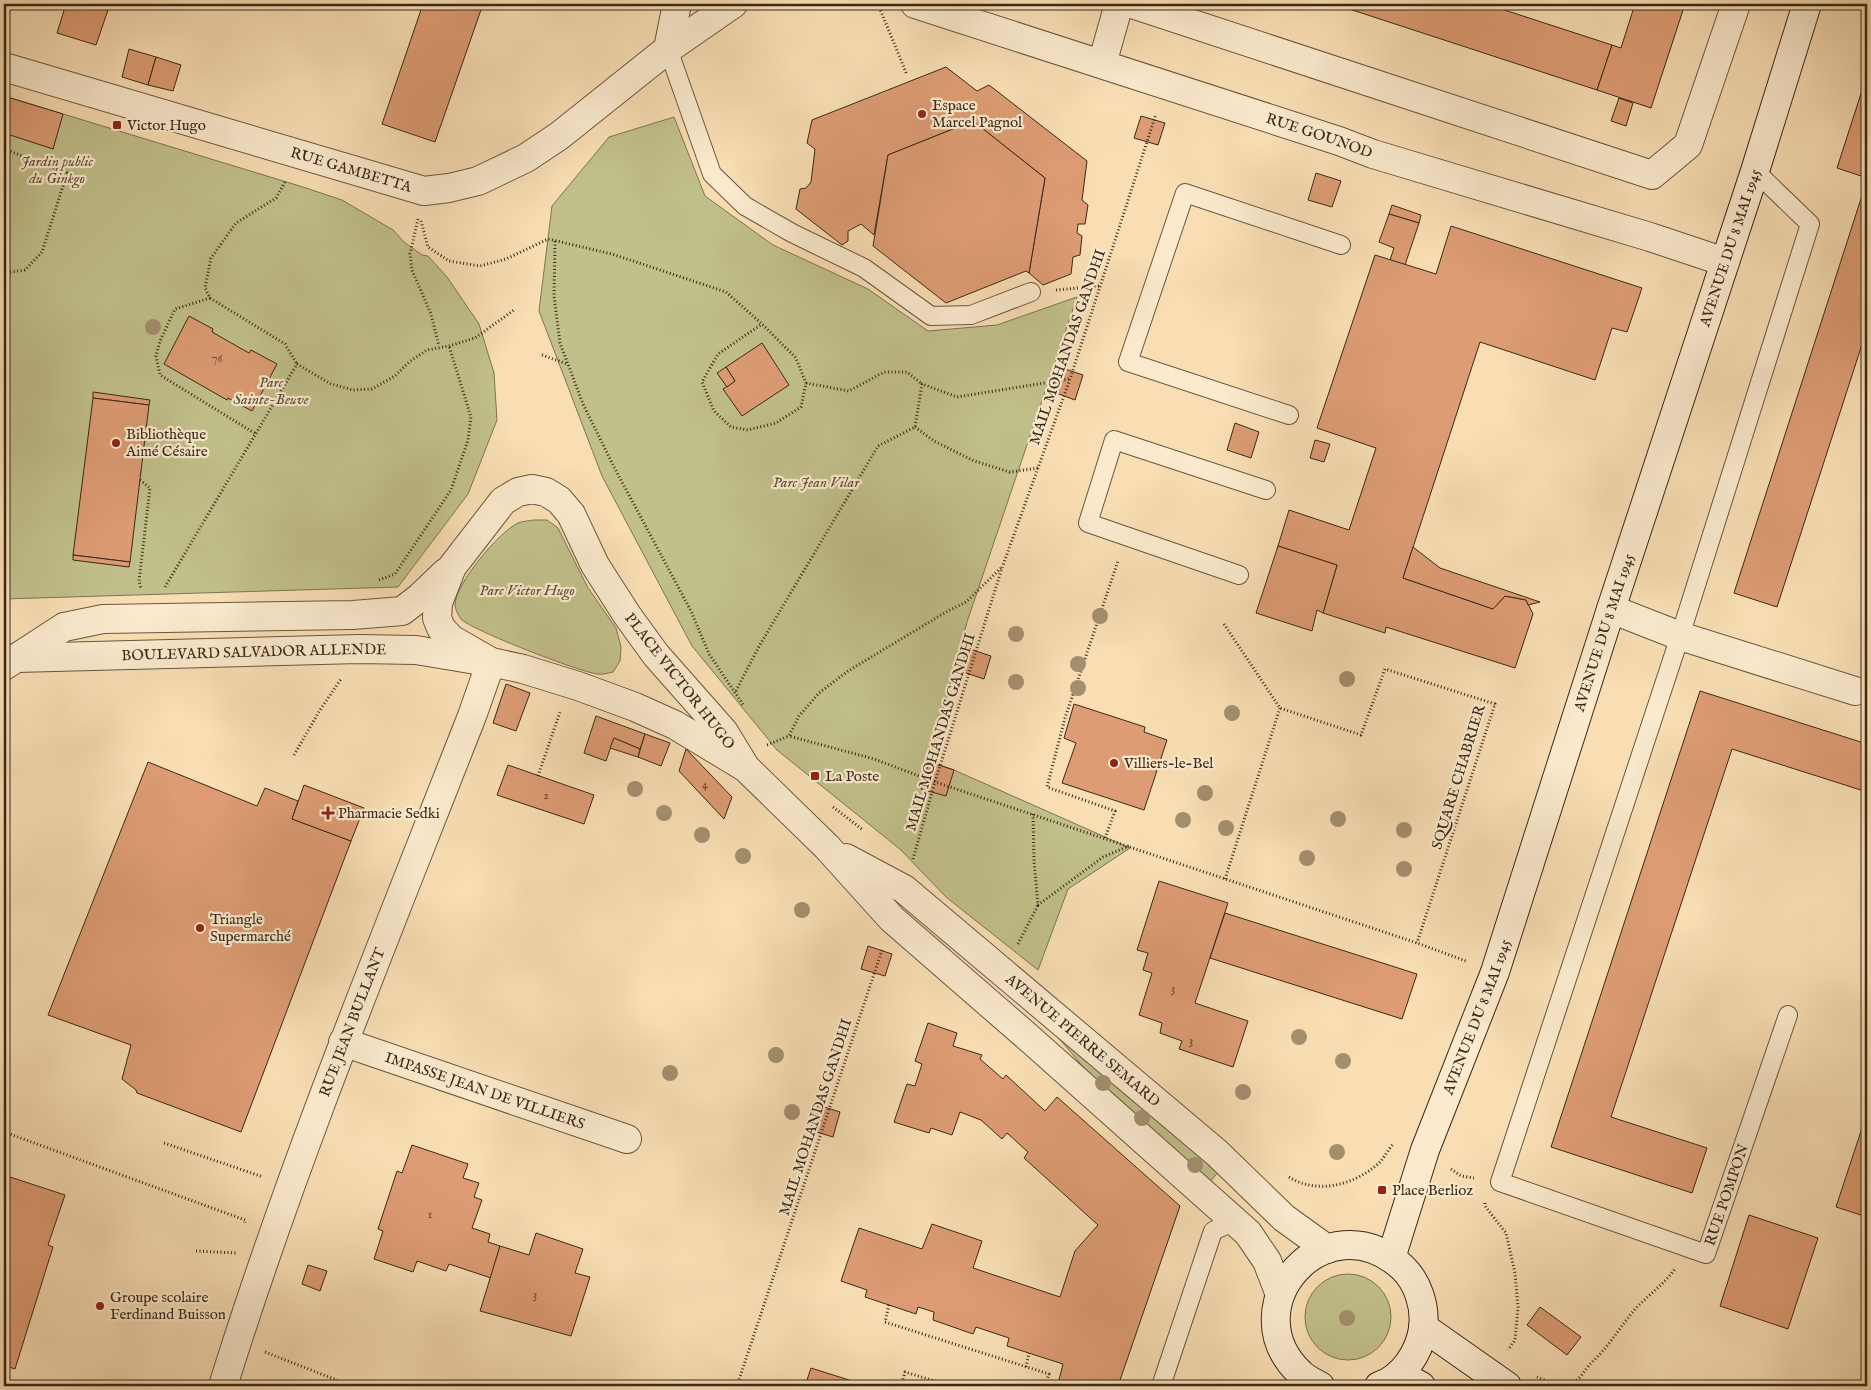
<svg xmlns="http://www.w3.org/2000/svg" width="1871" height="1390" font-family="'IM FELL English',serif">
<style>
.green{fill:#c1c08b;stroke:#7e7452}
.building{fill:#dd9c73;stroke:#3a2818}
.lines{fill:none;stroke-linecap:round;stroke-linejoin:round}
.service-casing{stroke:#6a563f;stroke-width:20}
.minor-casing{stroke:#6a563f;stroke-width:30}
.secondary-casing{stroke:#3a2818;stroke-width:30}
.path{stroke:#3a2818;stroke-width:3;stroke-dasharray:1 2.5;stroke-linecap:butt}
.service{stroke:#fbeace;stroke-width:18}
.minor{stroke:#fbeace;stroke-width:28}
.secondary{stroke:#fbeace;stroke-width:28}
.tree{fill:#a38f6e}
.poi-dot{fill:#8f2418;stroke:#fbeace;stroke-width:2}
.labels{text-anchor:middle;stroke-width:4.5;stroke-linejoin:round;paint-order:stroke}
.number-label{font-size:12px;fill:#63452f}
.poi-label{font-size:15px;fill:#3a2818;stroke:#fbeace;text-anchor:start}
.street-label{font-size:15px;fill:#3a2818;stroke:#fbeace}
.park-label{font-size:15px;font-style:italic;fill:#5c4e35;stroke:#fbeace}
</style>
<rect width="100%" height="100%" fill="#f9deb4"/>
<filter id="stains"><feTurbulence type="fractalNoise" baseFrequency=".004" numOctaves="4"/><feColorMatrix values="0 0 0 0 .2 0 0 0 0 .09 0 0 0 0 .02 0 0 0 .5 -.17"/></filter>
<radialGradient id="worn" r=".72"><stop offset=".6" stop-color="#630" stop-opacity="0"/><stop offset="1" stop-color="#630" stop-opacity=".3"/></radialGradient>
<!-- green -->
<g class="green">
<path d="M4,96L303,187L342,200L393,230L404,242L422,255L428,256L447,277L479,324L494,373L497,420L468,494L398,587L4,599Z"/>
<path d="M674,117L705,196L773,245L868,289L928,331L997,325L1077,297L967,622L929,761L954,770L1130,848L1068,889L1038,970L946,897L901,850L777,750L692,646L602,476L539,311L552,206L609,137Z"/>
<path d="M533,520H547L558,528L588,588L616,628L621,647L620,661L613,672C608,673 602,675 598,674C582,673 469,629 461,619C459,616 455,609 455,605C455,584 499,532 518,523C523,521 529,521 533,520Z"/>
<path d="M1057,1036L1104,1071L1220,1170L1208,1184L1101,1088Z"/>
<circle cx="1348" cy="1317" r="43"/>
</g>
<!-- building -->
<g class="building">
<path d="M66,4H99L109,7L96,45L57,33Z"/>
<path d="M423,4H483L435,142L382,124Z"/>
<path d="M1334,4H1486L1612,45L1597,90Z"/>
<path d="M1635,4H1685L1651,108L1597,90L1612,45L1621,48Z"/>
<path d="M129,49L156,57L148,85L122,77Z"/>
<path d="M156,57L181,65L173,91L148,85Z"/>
<path d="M946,67L977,91L989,85L1087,161L1082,200L1088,205L1085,224H1078L1077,233L1082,236L1080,255L1073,257L1071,274L1043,285L1029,273L1045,178L973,121L888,155L874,235L861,224L848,231V241L842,245L796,209L800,189L806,188L811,182L815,149L807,143L812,120Z"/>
<path d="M1867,75V178L1837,168Z"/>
<path d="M4,96L63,114L53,149L4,133Z"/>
<path d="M1619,98L1633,103L1626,126L1611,121Z"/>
<path d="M1141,116L1165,123L1158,145L1134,138Z"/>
<path d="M973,121L1045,178L1029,273L1026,271L946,303L873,246L888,155Z"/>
<path d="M1316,173L1341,181L1332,207L1308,200Z"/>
<path d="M1867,180V329L1777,607L1734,593Z"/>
<path d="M1392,205L1421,215L1419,223L1389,214Z"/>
<path d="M1389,214L1419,223L1405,265L1390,260L1394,248L1379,242Z"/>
<path d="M1451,226L1642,288L1627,332L1612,328L1595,380L1480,342L1403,578L1493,609L1505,596L1526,600L1533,614L1515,668L1386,627L1385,633L1323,613L1337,565L1278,546L1289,510L1349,530L1376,448L1317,428L1375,255L1436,274Z"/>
<path d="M189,316L213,329L212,332L249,353L251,350L277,364L252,411L228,398L227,400L164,364Z"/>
<path d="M762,343L789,385L742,416L723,389L735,381L726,367Z"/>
<path d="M726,367L735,381L727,387L717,373Z"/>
<path d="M1059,367L1083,375L1075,400L1051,391Z"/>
<path d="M93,392L150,400L149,405L93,398Z"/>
<path d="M93,398L149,405L130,562L73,555Z"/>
<path d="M1235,423L1259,432L1251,458L1227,450Z"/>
<path d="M1315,440L1330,444L1324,462L1310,458Z"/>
<path d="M1278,546L1337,565L1323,613L1317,610L1312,631L1256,613Z"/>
<path d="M1413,547L1440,568L1540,602L1528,605L1526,600L1505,596L1493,609L1403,578Z"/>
<path d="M73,555L130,562L129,567L73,560Z"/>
<path d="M967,648L991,656L984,679L960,671Z"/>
<path d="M506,684L530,693L516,731L493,723Z"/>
<path d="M1700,691L1867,744V792L1732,749L1611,1117L1707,1148L1692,1193L1551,1147Z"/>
<path d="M1074,704L1145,727L1144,732L1167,740L1144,810L1062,783L1076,743L1064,738Z"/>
<path d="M596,716L645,734L640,749L614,738L606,761L584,753Z"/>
<path d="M645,734L670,743L661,766L638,757Z"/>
<path d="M614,738L640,749L638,757L610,748Z"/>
<path d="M686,749L732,797L724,819L679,771Z"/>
<path d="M148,762L257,806L265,788L298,801L292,819L351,841L241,1132L137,1093L136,1090L122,1079L131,1045L48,1015Z"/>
<path d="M929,762L954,770L946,796L921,789Z"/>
<path d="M508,765L594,795L584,824L497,795Z"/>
<path d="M304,785L364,808L351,841L292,819Z"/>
<path d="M1159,881L1228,903L1195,1003L1248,1021L1233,1067L1179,1049L1182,1041L1160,1033L1162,1023L1139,1015L1152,973L1143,970L1148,953L1137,950Z"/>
<path d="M1225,913L1417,974L1402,1019L1210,958Z"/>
<path d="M868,946L892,954L885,976L861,969Z"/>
<path d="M928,1023L957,1033L953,1046L982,1055L980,1059L1003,1079L1006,1075L1045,1111L1057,1097L1180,1206L1118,1386H1077L1059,1380L1063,1364L1007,1346L1009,1338L976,1327L973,1334L933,1320L934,1312L918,1307L916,1314L865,1297L867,1290L841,1281L859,1228L922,1249L932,1224L982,1241L973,1268L1060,1297L1075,1251L1098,1225L1024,1158L1028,1152L1007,1133L1002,1139L981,1120L960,1112L952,1135L931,1128L929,1133L894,1122L907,1084L915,1086L922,1064L915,1061Z"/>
<path d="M818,1105L840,1112L833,1137L810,1130Z"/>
<path d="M1866,1116H1867V1217L1836,1207Z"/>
<path d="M412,1145L468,1164L463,1178L479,1183L474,1197L482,1200L472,1228L490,1234L488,1242L500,1246L491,1278L449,1264L446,1271L417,1261L413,1272L374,1259L383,1231L378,1229L397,1171L402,1173Z"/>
<path d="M4,1175L65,1195L48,1245L53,1247L15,1369L9,1367L4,1382Z"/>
<path d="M1749,1215L1818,1238L1788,1329L1720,1306Z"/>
<path d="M536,1233L583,1249L575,1273L590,1277L571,1336L480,1311L500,1246L529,1255Z"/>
<path d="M308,1265L327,1271L320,1291L302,1284Z"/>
<path d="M1540,1307L1581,1337L1567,1355L1527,1325Z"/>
<path d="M811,1368L868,1386H805Z"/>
<path d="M1059,1380L1077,1386H1056Z"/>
</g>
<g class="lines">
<defs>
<g id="service">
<path d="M668,49L712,174L745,206L792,233L864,268L931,316L971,315L1031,292"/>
<path id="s1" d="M1755,171L1810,224L1680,636L1500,1182L1706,1254L1788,1015"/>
<path d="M1289,415L1128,362L1185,193L1341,245"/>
<path d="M1239,575L1088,523L1114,440L1266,490"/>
<path d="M1161,1386L1213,1231L1235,1221"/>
</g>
<g id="minor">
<path id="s2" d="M915,4L1339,141L1373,154L1650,237L1725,262"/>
<path d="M1132,4L1652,175L1688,145L1736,4"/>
<path d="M668,49L733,4"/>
<path d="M1102,64L1119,4"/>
<path id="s3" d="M4,67L424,191L449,188L478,181L526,158L559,136L668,49L677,4"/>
<path d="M1611,609L1680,636L1855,691"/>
<path id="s4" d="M16,658L359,649L416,650L476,660"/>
<path d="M4,666L64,627L103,619L353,615L402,611L419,598L445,573"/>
<path d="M746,768L724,732L656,655L627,615L595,565L571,514L559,500L546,492L532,489L518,492L503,501L452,567L438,603L437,618L441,628L451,639L491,662L523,669L578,686L635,707L675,725L746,768L827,847L892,919L1030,1039L1248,1233L1267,1261L1280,1295"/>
<path id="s5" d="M846,858L904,889L1217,1153L1284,1218L1327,1249"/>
<path id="s6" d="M343,1042L627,1139"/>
<path id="s7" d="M223,1386C294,1158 385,938 472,716L491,662"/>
</g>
<g id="secondary">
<path id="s8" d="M1391,1258L1425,1150L1495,972L1611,609L1755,171L1807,4"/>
<path d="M1423,1327L1507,1386"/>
<path d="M1399,1374L1421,1386"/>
<path d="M1320,1386C1313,1382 1306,1379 1301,1374C1229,1307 1326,1198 1402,1267C1418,1282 1426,1307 1423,1329C1419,1353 1403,1378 1379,1386"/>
</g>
</defs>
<!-- service casing -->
<use href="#service" class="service-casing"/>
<!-- minor casing -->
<use href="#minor" class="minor-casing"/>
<!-- secondary casing -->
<use href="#secondary" class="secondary-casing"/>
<!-- path -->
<g class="path">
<path d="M878,4L907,75"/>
<path d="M4,149L67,173L42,252L25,270L4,273"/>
<path d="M285,182L276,198L236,223L211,258L205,288L210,298L285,344L297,364"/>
<path d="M418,219L410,254L412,270L431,314L439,346"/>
<path d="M421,221L428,247L449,261L480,266L506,259L548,239L612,254L726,292L762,324L796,358L806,383L801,407L776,423L748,430L731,427L714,411L702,382L718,354L762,324"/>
<path d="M555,241L554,296L560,343L583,404L614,467L691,611L709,654L744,706"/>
<path d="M1056,290L1100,286"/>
<path d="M210,298L175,309L160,341L156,356L160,375L256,434"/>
<path d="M542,355L567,364"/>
<path d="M806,383L849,391L884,372H907L922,384"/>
<path d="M915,427L934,441L974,461L1010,472L1038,468"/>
<path d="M140,480L150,488L139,581L141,589"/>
<path d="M1001,568L966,602L946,612L848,671L819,693L799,716L789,736L874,759L935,782L1417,943L1466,961"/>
<path d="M379,580L395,574L451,490L468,440L471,417L449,346"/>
<path d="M165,587L297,364L331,384L353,390L372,389L395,376L409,362L427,350L449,346L475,338L514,310"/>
<path d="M1224,624L1280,708L1361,735L1385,669L1495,704L1417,943"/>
<path d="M736,691L758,648L878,446L915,427L922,384L957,397L1069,379"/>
<path d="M767,745L789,736"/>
<path d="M294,755L320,710L341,679"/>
<path d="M538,776L560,712"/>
<path d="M833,807L863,830"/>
<path d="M1033,814L1034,861L1038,905L1103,857L1129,846"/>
<path d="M1105,838L1115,811L1047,787L1065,718L1118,561"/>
<path d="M913,859L935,782L1002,568L1070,379L1156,114"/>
<path d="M1225,879L1280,708"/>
<path d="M1018,944L1038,905"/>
<path d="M4,1132L245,1220V1223"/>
<path d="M164,1143L263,1177"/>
<path d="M1451,1169L1461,1176L1474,1178"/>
<path d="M1289,1177C1317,1195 1355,1185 1379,1163C1384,1158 1388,1150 1393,1144"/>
<path d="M1485,1203V1206L1506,1233L1515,1273L1518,1307L1515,1340L1508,1350"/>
<path d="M196,1251L236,1253"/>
<path d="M889,1305L885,1322L1049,1374L1045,1386"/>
<path d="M265,1352L352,1386"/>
<path d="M1026,1367L1029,1353"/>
<path d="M1537,1377C1546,1381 1560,1387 1570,1384C1579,1382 1585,1369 1591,1363C1609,1347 1621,1325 1637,1307C1650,1294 1664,1284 1675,1269"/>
<path d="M737,1386L882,950"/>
<path d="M901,1386L905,1372L952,1386"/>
</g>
<!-- service -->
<use href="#service" class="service"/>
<!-- minor -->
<use href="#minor" class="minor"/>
<!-- secondary -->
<use href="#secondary" class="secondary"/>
</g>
<!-- trees -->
<g class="tree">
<circle cx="153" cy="327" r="8"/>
<circle cx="1100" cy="616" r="8"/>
<circle cx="1016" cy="634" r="8"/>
<circle cx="1078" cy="664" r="8"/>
<circle cx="1347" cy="679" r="8"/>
<circle cx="1016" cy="682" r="8"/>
<circle cx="1078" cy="688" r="8"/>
<circle cx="1232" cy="713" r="8"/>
<circle cx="635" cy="789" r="8"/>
<circle cx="1205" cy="793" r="8"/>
<circle cx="664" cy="813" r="8"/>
<circle cx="1338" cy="819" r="8"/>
<circle cx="1183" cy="820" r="8"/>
<circle cx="1226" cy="828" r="8"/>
<circle cx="1404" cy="830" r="8"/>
<circle cx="702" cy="835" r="8"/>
<circle cx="743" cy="856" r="8"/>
<circle cx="1307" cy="858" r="8"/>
<circle cx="1404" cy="869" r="8"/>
<circle cx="802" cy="910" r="8"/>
<circle cx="1299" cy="1037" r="8"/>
<circle cx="776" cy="1055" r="8"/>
<circle cx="1343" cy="1061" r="8"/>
<circle cx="670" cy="1073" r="8"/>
<circle cx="1103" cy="1083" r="8"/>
<circle cx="1243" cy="1092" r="8"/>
<circle cx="792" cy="1112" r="8"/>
<circle cx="1142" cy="1118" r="8"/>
<circle cx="1337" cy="1152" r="8"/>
<circle cx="1195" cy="1165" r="8"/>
<circle cx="1347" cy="1318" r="8"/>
</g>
<!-- markers -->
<g class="poi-dot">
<circle cx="922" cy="114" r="5"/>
<rect x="112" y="120" width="10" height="10" rx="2.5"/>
<circle cx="116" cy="443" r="5"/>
<circle cx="1114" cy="763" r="5"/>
<rect x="810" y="771" width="10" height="10" rx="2.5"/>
<path d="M325.5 805.5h5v5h5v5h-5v5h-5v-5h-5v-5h5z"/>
<circle cx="200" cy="928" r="5"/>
<rect x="1377" y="1185" width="10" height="10" rx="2.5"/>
<circle cx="100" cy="1306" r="5"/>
</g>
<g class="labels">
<!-- number labels -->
<g class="number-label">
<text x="217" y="362">76</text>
<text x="705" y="788">4</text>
<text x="546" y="799">2</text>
<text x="1173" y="992">3</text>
<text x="1191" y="1044">3</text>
<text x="430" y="1218">1</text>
<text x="535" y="1298">3</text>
</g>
<!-- poi labels -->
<g class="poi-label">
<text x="932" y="110">Espace<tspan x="932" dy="17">Marcel Pagnol</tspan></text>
<text x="127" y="130">Victor Hugo</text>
<text x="126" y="439">Bibliothèque<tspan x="126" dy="17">Aimé Césaire</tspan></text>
<text x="1124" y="768">Villiers-le-Bel</text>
<text x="825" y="781">La Poste</text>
<text x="338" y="818">Pharmacie Sedki</text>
<text x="210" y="924">Triangle<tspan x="210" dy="17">Supermarché</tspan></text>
<text x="1392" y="1195">Place Berlioz</text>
<text x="110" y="1302">Groupe scolaire<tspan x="110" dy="17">Ferdinand Buisson</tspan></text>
</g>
<!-- street labels -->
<g class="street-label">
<text dy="5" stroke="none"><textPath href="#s2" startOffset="425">RUE GOUNOD</textPath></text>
<text dy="5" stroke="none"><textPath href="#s3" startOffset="362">RUE GAMBETTA</textPath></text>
<text dy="5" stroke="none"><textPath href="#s8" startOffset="1066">AVENUE DU 8 MAI 1945</textPath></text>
<text transform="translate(1067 347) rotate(-71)" y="5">MAIL MOHANDAS GANDHI</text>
<text dy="5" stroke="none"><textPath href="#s8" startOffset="661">AVENUE DU 8 MAI 1945</textPath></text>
<text dy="5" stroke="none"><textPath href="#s4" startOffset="238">BOULEVARD SALVADOR ALLENDE</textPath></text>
<text transform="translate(680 681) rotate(52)" y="5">PLACE VICTOR HUGO</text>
<text transform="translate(940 732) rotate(-73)" y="5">MAIL MOHANDAS GANDHI</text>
<text transform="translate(1458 777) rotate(-73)" y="5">SQUARE CHABRIER</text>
<text dy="5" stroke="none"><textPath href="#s8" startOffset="256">AVENUE DU 8 MAI 1945</textPath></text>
<text dy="5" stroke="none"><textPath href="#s7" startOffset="386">RUE JEAN BULLANT</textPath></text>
<text dy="5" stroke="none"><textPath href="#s5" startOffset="300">AVENUE PIERRE SEMARD</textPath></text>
<text dy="5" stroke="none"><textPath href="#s6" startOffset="150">IMPASSE JEAN DE VILLIERS</textPath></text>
<text transform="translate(815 1117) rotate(-72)" y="5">MAIL MOHANDAS GANDHI</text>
<text dy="5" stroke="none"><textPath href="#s1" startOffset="1364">RUE POMPON</textPath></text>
</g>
<!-- park labels -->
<g class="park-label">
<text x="57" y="166">Jardin public<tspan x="57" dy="17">du Ginkgo</tspan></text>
<text x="271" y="387">Parc<tspan x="271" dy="17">Sainte-Beuve</tspan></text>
<text x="816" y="487">Parc Jean Vilar</text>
<text x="527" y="595">Parc Victor Hugo</text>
</g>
</g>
<!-- margin -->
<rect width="1871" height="1390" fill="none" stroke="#f9deb4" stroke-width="20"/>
<rect x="5" y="5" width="1861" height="1380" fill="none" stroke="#3a2818" stroke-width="2.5"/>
<rect x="10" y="10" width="1851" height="1370" fill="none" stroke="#3a2818"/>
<rect width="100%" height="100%" filter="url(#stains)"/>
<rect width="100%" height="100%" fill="url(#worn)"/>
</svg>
